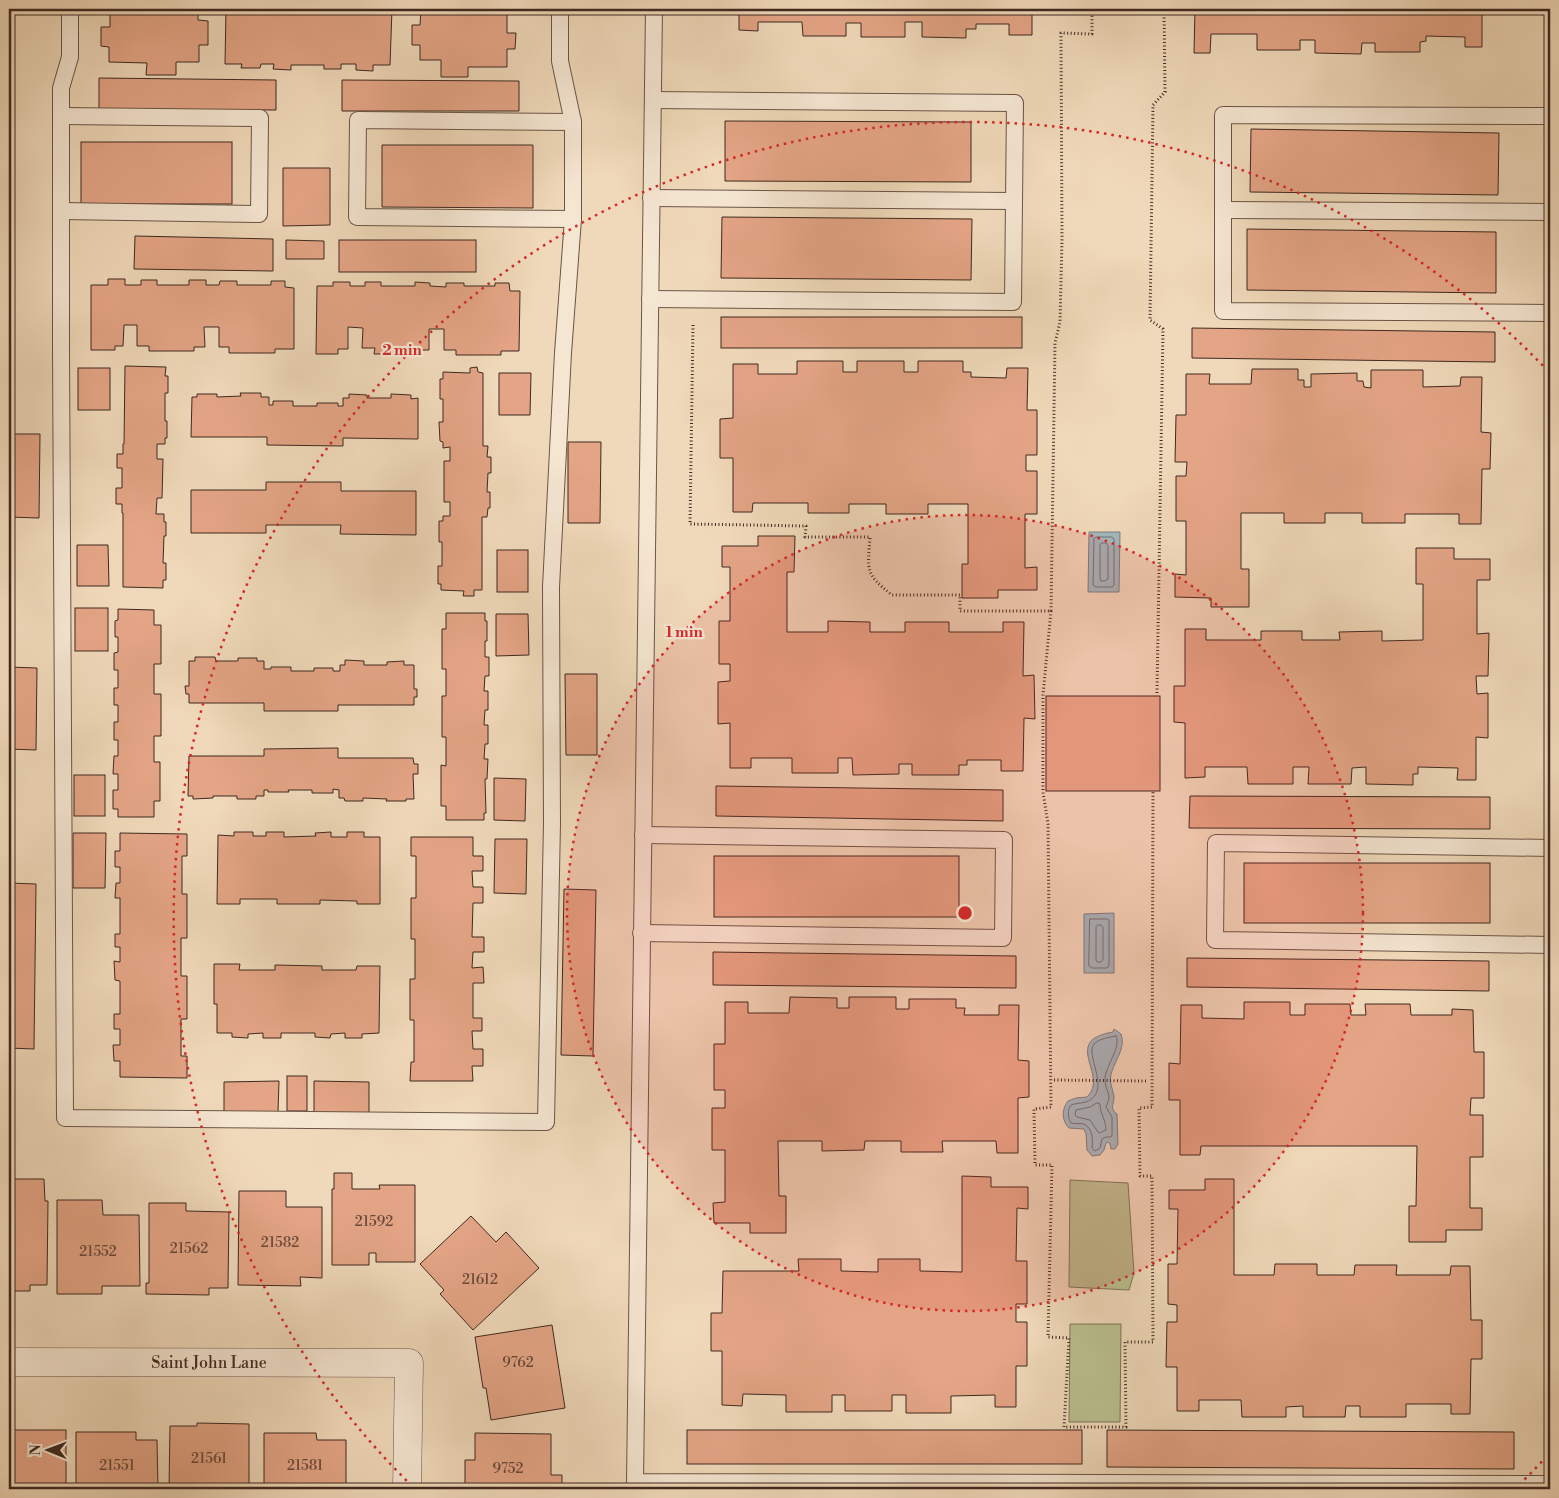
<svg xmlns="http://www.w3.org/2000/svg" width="1559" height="1498" font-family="'Libre Bodoni',serif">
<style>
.green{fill:#babf8f;stroke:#7c7458}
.water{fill:#a1b7bc;stroke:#7a7e7e}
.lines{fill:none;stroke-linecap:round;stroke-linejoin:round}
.shore{stroke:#70706e;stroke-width:1}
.building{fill:#e4a586;stroke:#3f2920}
.service-casing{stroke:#6b5546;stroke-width:18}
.minor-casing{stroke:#6b5546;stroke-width:29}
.path{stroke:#3f2920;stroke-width:3;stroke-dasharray:1 2.5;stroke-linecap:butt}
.service{stroke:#f5e6d2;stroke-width:16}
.minor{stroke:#f5e6d2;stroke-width:28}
.ring{fill:none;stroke:#d62828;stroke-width:2.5;stroke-dasharray:2.5 5}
.labels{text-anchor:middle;stroke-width:4.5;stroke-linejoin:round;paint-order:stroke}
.number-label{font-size:14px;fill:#68483a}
.street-label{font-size:16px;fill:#3f2920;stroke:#f5e6d2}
.centre{fill:#d62828;stroke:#f5e6d2;stroke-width:2.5}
.ring-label{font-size:15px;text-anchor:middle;font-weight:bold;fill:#d62828;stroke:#f5e6d2;stroke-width:4.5;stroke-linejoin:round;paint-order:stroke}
</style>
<rect width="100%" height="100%" fill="#f0d9ba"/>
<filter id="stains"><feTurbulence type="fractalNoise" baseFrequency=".004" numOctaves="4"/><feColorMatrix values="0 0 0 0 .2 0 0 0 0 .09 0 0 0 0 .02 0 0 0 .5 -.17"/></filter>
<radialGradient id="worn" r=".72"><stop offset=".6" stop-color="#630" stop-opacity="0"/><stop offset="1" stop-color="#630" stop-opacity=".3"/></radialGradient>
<!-- green -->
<g class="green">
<path d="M1070,1180L1128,1183L1134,1273L1129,1290L1069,1287Z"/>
<path d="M1070,1324H1121L1120,1422H1069Z"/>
</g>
<!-- water -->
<g class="water">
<path d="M1089,532H1120L1119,592H1088Z"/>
<path d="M1114,913V973H1084V914Z"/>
<path d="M1114,1029L1121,1034C1126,1048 1115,1060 1111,1074C1109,1083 1113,1089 1114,1097C1114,1105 1109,1108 1117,1114L1118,1144L1115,1149H1111L1110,1144L1108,1142L1106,1143L1104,1150L1100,1155L1092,1156L1087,1150L1086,1134L1084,1129L1069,1128C1062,1121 1061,1110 1068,1101L1076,1098L1087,1097C1110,1075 1060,1041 1113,1032Z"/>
</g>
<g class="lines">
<!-- shore -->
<g class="shore">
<path d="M1096,537H1112L1114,539V585L1112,587H1096L1093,585L1094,539Z"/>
<path d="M1102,543H1106L1108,546V579L1105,581H1101L1100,578V545Z"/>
<path d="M1090,919H1107L1109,920V966L1107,968H1092L1089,966Z"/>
<path d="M1098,925H1101L1103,927V960L1101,962H1097L1096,960V927Z"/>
<path d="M1116,1036C1121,1045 1109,1062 1106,1073C1103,1082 1107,1088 1109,1096C1109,1100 1107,1104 1106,1107L1112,1117V1135L1111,1137H1106L1102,1139L1100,1148L1095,1151L1092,1148C1093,1141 1093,1128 1084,1124C1081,1123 1075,1124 1071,1123C1068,1118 1067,1110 1071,1105C1077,1103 1086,1103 1090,1100C1110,1088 1085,1055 1094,1044C1098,1039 1110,1037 1116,1036Z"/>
<path d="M1097,1103L1100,1104C1100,1114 1106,1120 1106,1130L1100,1133L1098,1132L1090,1120L1077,1117L1075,1115L1076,1110L1090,1107Z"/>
</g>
</g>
<!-- building -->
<g class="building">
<path d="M110,9H198V20L208,21V45H199V62H176V75H146L147,63L109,62V47L101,46V27H110Z"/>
<path d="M226,9H392L390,65H373V71L356,70V64H341V69H324V65H291V70L273,69L274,64H261L260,68H241L242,64H225Z"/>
<path d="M421,9H507V33H516L515,49H507V67H468V77H441V60H420V45H412V25H420Z"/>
<path d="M739,9H1032V35H1009V24H976V29H966V38L922,37V22H905V37H861V23H846V36H803L802,22H758V31L739,30Z"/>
<path d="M1195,9H1488V11H1482V47H1465V37L1426,36V41L1420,42V52H1375V43H1362L1361,54L1315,53V40H1300V50H1257V34H1211L1210,53H1194Z"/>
<path d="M99,78L276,80V110L99,109Z"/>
<path d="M342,80L519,81V111H342Z"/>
<path d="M725,121L971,122V182L725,181Z"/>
<path d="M1251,129L1499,133L1498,195L1250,192Z"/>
<rect x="81" y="142" width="151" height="62"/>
<path d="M382,145H533V208L382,207Z"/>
<path d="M283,168H330V225L283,226Z"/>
<path d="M722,217L972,219L971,280L721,278Z"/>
<path d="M1247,229L1496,232V293L1247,290Z"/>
<path d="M135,236L273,239V271L134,269Z"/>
<path d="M286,240L324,241V259H286Z"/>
<rect x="339" y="240" width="137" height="32"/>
<path d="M108,279H125V285H141V280H157V285H189V280H206V285H219L220,281H237V285H271V281H285V287L294,288V349H275V353H229V347H219V327H204L205,347H194V351H149V346H137V325H124L123,346H115V350H91V285H108Z"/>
<path d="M333,282H350V286H365V282H381V286H415V282L430,283V286L446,287V283H464V286H495V283H509L510,291H520L519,351H501V355H456V350H444V329H429V350H419V354H374L375,348H362L363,328L348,327V349H338V354H316L317,286H333Z"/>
<rect x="721" y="317" width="301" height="31"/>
<path d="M1192,328L1495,332V362L1192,358Z"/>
<path d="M797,361H843V372H857V361H904V372H918V361H963V372H971V377L1006,378L1007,368H1028L1027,410H1037V455H1026V471H1037V514H1025V568L1037,567V590H998V598H962V564H968V504H928V514H886V504H849V513H808V503H753L752,512H733V458H720V419L733,418V364H758V374H797Z"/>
<path d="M125,366L166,367L165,376H168V393H165V421H167V438H165V444H157V459H163L162,498H157L156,514H164V522H166V536H164L163,563H166V580H163V588L123,587V513H122V504H116V488H122V468H117V454H123V444H124Z"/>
<path d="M477,367L478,372L483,373V446H488L487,457H491V473H488L487,492H490V508H488L487,517H482V590H474V596H463L464,591L441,590V584H438V566H442V542H439V521H443V516H450V502H444V461H450V447L443,448V442L440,441L439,422H443V399H440V379H443V372L470,373V368Z"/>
<rect x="78" y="368" width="32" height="42"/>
<path d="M1252,369H1298V380H1304V387H1311V374L1357,373V381H1363L1364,387L1371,388V370H1423V387L1460,386L1461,377H1482L1481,432L1491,433L1490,469H1482L1481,524H1459V514H1405V523H1362V513H1325V523H1284V513H1241V569H1249V607H1211V598L1175,597V574L1186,575V521H1176V476H1186L1187,462H1175L1176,415H1186V374H1210L1209,384H1251Z"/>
<path d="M499,373H531L530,415H499Z"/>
<path d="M240,393H261V397H269V405H273V401H293V406H317V403H338V406H343V398H349V394L367,395V398H391V394L411,395V399L418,398V439L343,438V446L267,445V437H191L192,397H197V394H217V397L241,396Z"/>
<path d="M10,434H40L39,518L9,517Z"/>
<path d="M568,442H601L600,523H568Z"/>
<path d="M266,482H341V491H416V535L340,534L341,525H266V533H191V490H266Z"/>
<path d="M758,536H795L794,572H787V632H828V621L870,622V632H905V622H949V632H1003V622H1024L1023,676L1034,675L1035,719L1024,718L1023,771H1001V760H967V765H959V775H912V764H899V774L853,775L852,758H838V773H792V758H751V768H730V723L718,724V682L730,681V664H719V621H730V567H722V546H758Z"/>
<path d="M77,545H108L109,586H77Z"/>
<path d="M1416,548H1454V559H1490V580H1477V634L1489,633L1488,676H1476L1477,694L1488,693V738L1476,737V780H1457L1458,768L1418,767V774H1413V785L1366,784V767L1352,768L1351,784H1308L1309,767H1293V784H1248L1247,767H1205V777L1185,778V723L1174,722V686H1185V629H1206V640H1261V631H1302V640H1340L1339,632L1382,631V641L1423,640V584H1416Z"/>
<rect x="497" y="550" width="31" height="42"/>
<rect x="75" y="608" width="33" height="43"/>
<path d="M118,609L154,610V625H161V664H154V694H161V736H154V762H160V801H154V817H118V809H113V790H118V774H113L114,756H118V740H114V722H118V705H114V688H118V670H114V653L118,652V637H115V621L118,620Z"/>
<path d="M446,613H485V621H487V641H485V657H489V676H485L484,691H488V710H485L484,725H488V744H485L484,759H488L487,779H485L486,813H484V820H446V806H441V765L446,766V737H442V696H446V669H442V629H446Z"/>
<path d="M496,614H528L529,655L496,656Z"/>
<path d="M195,657H215L216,661H238V658H257V661H264V669H271V667H291V671H314V668H333V671H340V665H345V660L364,661V665H387V662L404,661V665H414V689H417V697H414V705H338V711H264V703H189V694H186L185,686H189V661H195Z"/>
<path d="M9,667L37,668L36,750L9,749Z"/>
<path d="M565,674H597V755H566Z"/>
<rect x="1046" y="696" width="114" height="95"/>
<path d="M338,748V758H413L414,764H418V774H413L414,799H406V801H386L387,799L363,798V801H345L344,798H339V790L333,789V793H312V790H288L289,792H268V790H264V796H256V799H237V796H213V798L193,799V796H188L189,756H264V749Z"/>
<rect x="74" y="775" width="31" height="41"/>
<path d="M494,778L526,779L525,821L494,820Z"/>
<path d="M716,786L1003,790V821L716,816Z"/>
<path d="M1190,796L1490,797V829L1189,828Z"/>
<path d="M234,832H253V836H266V832H284V837L316,836L315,833L331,832V837H347V832H364V837H380V904H357V901L320,900V904H277V899H240V904H217L218,835L234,836Z"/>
<path d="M73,833H106L105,888H73Z"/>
<path d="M120,833L187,834V856H182V894H187V938H181V976H187V1019H181V1056H187V1078L120,1077V1061H114L113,1045H120V1029H114V1014H120V981L115,980L114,961L120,962V947H115V934H120V898H115L116,883H120V867H115V851H120Z"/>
<path d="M411,837H473V856H483V871H472L473,887H483V903H473L472,937H484V952H473L472,968L483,967L484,983H473V1018H482V1031H472L473,1049H483V1066H472L473,1081H410L411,1062H414V1020H410V979H415V939H411V898H416V856H411Z"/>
<path d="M495,839H527L526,894L494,893Z"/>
<rect x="714" y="856" width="245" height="61"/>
<rect x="1244" y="863" width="246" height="60"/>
<path d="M9,883L36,884L34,1049L9,1048Z"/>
<path d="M564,889L596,890L593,1056L561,1055Z"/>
<path d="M713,952L1016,956V988L713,985Z"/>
<path d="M1187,958L1489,961V991L1187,987Z"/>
<path d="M214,964H240L239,970H275V965L322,966V970H356L357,966H380L379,1033L362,1034V1038H345V1033L331,1034L330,1038L315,1037V1033H281V1038H263V1033L248,1034V1038L232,1037V1033H217V1004H214Z"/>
<path d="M790,997L837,998V1008H849V997H896V1009H909V999H956V1008H965L964,1015H999V1005H1019L1018,1060L1029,1061V1097L1018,1098V1153H997L996,1141H942L943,1152H901V1141H865L864,1150L822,1151V1141H778L779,1196H786V1233H750V1223H714L713,1203L725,1202V1150H712V1108H725V1090H714V1044H725V1002H748V1013H789Z"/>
<path d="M1244,1002H1290V1015H1305V1004H1350L1351,1015H1366L1365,1004H1410L1411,1015H1452V1009L1473,1010L1474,1052H1484V1098H1471L1470,1115H1483V1157H1470V1208H1482V1230H1446V1242H1409V1206H1416L1417,1146H1201L1200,1155H1180V1100H1169V1063L1180,1064L1181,1005H1202V1018L1244,1019Z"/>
<rect x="287" y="1076" width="20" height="35"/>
<path d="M279,1081L278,1112H224V1082Z"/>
<path d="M314,1081L369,1082V1114H314Z"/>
<path d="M334,1173H352V1189H380L379,1185H415V1262H376V1253H369V1265H332V1189H334Z"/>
<path d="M962,1176L991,1177V1187H1028V1209L1017,1208L1016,1261H1027V1304H1016V1322H1027V1366H1016V1407H995V1395L951,1396V1413H906V1395H892V1411H845V1395H832V1412H786V1395L743,1394L742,1406L722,1405V1351H711V1313H722L723,1271H799L798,1259H841V1271L878,1272V1259H920V1271L962,1272Z"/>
<path d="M13,1179H44L45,1201H48L47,1285H30V1291H9V1201H13Z"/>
<path d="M1205,1179H1234V1275H1274L1275,1264H1317V1275H1354L1355,1265H1397L1396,1275H1450L1451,1266H1470L1471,1320H1482V1359H1471L1470,1414H1451V1404H1406V1417H1360V1406H1346L1345,1417H1303V1406L1286,1407V1417H1242L1241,1400H1199V1411H1177V1367H1166L1167,1322H1177V1305L1168,1304V1264H1177L1178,1209H1169V1190H1205Z"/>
<path d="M239,1191H286V1207H322V1278L300,1277L301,1286L238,1285Z"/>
<path d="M57,1200H102L103,1215H139L140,1286H102V1294H57Z"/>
<path d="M149,1203H186V1211L229,1212L228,1288H209V1295L146,1294V1283H149Z"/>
<path d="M471,1216L496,1242L506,1232L539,1268L473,1330L440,1294L444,1290L420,1264Z"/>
<path d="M552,1325L565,1408L491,1420L486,1388H483L475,1337Z"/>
<path d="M197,1423L249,1424V1489H169L170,1426H197Z"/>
<rect x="9" y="1430" width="57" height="59"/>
<rect x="687" y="1430" width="395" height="34"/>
<path d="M1107,1430L1514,1432V1469L1107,1467Z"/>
<path d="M76,1432H136V1440H157L158,1489H76Z"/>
<path d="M264,1433H316L317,1440H346V1489H264Z"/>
<path d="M475,1433L551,1434V1475H562V1489H465V1460H475Z"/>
</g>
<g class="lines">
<defs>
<g id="service">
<path d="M70,9V57L61,88V351L65,1118L546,1122L552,823L551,587L563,353L573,219V122L560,61V9"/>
<path d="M654,9L635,1482L1550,1484"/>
<path d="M1550,116L1223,115V311L1550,313"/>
<path d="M651,198L1013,201"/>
<path d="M1223,210L1550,212"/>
<path d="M61,211L259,214L260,118L61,116"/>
<path d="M573,219L357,217L358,120L573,122"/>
<path d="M650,299L1013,302L1015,103L653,100"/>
<path d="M1550,848L1216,843L1215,940L1550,945"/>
<path d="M641,933L1003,938L1004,840L643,835"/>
</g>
<path id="minor" d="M9,1362L409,1363L407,1489"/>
</defs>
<!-- service casing -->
<use href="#service" class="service-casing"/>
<!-- minor casing -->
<use href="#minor" class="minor-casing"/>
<!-- path -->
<g class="path">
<path d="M693,325L690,524L806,526L805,537H870C868,570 864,573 892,595H960V611H1051L1055,343L1060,322L1062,239L1061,33L1092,34V9"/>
<path d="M1051,611L1043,695V792L1048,824L1051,1107L1034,1109L1035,1165H1052L1048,1337L1069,1338L1064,1427H1126L1125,1342H1153L1152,1176H1140L1139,1108L1152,1107L1153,792"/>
<path d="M1157,693L1163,329L1150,320L1153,105L1165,92L1164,9"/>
<path d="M1054,1080L1146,1081"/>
</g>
<!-- service -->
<use href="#service" class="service"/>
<!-- minor -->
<use href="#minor" class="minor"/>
</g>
<!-- distance rings -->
<circle cx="965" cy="913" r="398" fill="#d62828" fill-opacity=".12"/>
<g class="ring">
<circle cx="965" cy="913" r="398"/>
<path d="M1547 1456A796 796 0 0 1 1518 1486M412 1486A796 796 0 1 1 1547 370"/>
</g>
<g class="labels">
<!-- number labels -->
<g class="number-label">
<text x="374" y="1226">21592</text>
<text x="280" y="1247">21582</text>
<text x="189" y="1253">21562</text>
<text x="98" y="1256">21552</text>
<text x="480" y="1284">21612</text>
<text x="518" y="1367">9762</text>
<text x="209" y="1463">21561</text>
<text x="117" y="1470">21551</text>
<text x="305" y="1470">21581</text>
<text x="508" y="1473">9752</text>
</g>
<!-- street labels -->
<g class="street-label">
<text x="209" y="1368">Saint John Lane</text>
</g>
</g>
<circle cx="965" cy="913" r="8" class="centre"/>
<g class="ring-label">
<text x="402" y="355">2 min</text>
<text x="684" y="637">1 min</text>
</g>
<!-- margin -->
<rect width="1559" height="1498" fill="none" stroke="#f0d9ba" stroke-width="30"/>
<rect x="10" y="10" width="1539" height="1478" fill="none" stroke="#3f2920" stroke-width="2.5"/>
<rect x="15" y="15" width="1529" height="1468" fill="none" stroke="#3f2920"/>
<!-- north arrow -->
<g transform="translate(48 1450) rotate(271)" stroke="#f5e6d2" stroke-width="4" paint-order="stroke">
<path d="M0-4L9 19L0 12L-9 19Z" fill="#3f2920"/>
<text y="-8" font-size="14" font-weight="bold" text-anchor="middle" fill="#3f2920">N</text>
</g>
<rect width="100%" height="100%" filter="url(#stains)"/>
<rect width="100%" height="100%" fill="url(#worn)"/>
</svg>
